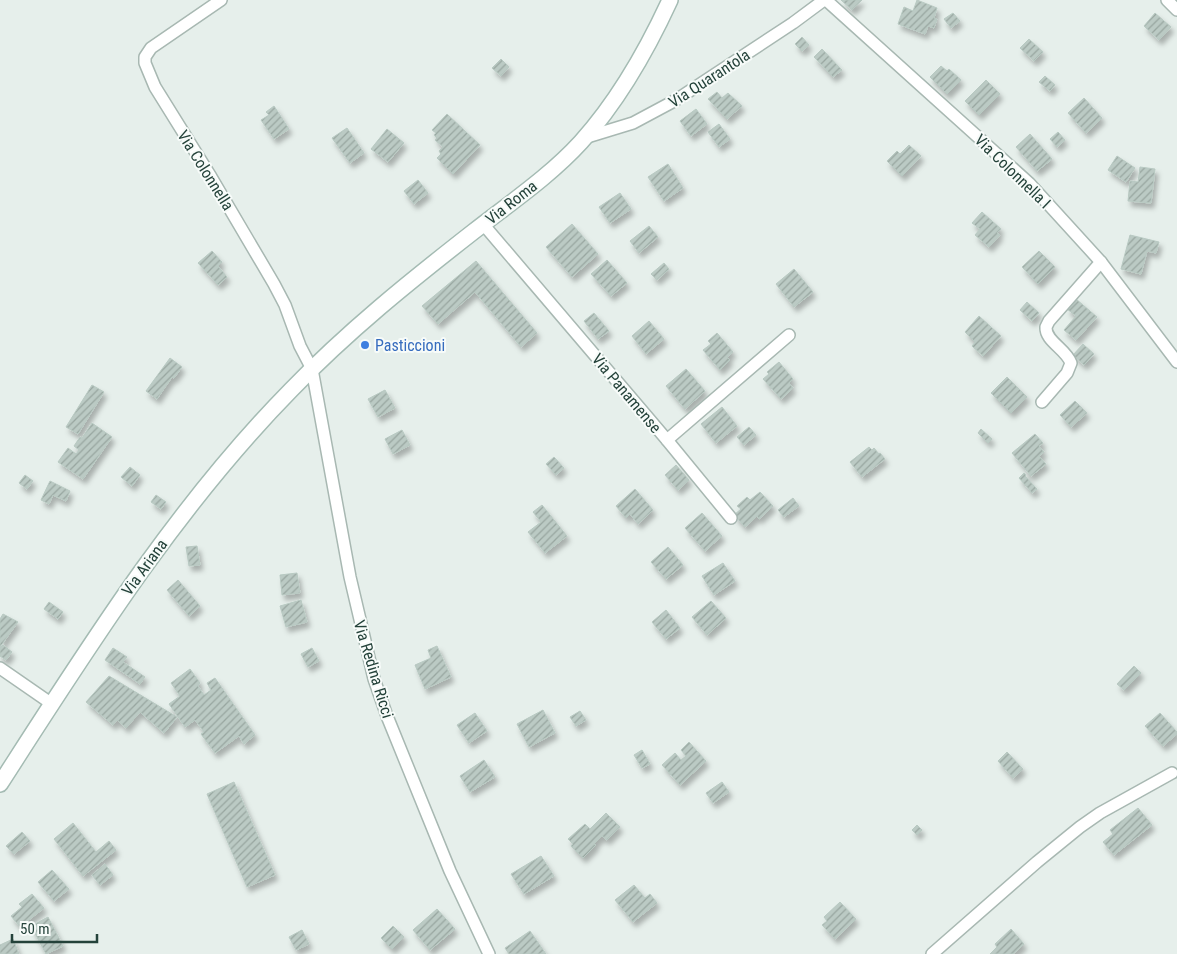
<svg xmlns="http://www.w3.org/2000/svg" width="1177" height="954" font-family="'Roboto Condensed',sans-serif">
<style>
.building{fill:url(#building-hatch);stroke:#b8c9c2;filter:url(#shadow)}
.lines{fill:none;stroke-linecap:round;stroke-linejoin:round}
.street-casing{stroke:#a8b8b2;stroke-width:14}
.secondary-casing{stroke:#a4bbb3;stroke-width:18}
.street{stroke:#fff;stroke-width:11}
.secondary{stroke:#fff;stroke-width:15}
.shop-dot{fill:#3f7fe0;stroke:#f7fbf9;stroke-width:2}
.labels{text-anchor:middle;stroke-width:4;stroke-linejoin:round;paint-order:stroke}
.street-label{font-size:16px;fill:#24423a;stroke:#f7fbf9}
.shop-label{font-size:16px;fill:#366cbe;stroke:#f7fbf9;text-anchor:start}
</style>
<defs>
<pattern id="building-hatch" width="6" height="6" patternUnits="userSpaceOnUse" patternTransform="scale(1.25)"><rect width="6" height="6" fill="#bbcac4"/><path d="M-1 1l2-2M0 6l6-6M5 7l2-2" fill="none" stroke="#98a6a0"/></pattern>
<filter id="shadow"><feDropShadow dx="3" dy="5" stdDeviation="2.5" flood-color="#0004"/></filter>
</defs>
<rect width="100%" height="100%" fill="#e6efeb"/>
<!-- building -->
<g class="building">
<path d="M841,0H862L852,10Z"/>
<path d="M917,0L937,8L934,18L937,19L934,28L928,26L925,34L898,24L904,7L913,11Z"/>
<path d="M953,13L960,21L951,28L944,19Z"/>
<path d="M1155,13L1171,27L1159,40L1144,26Z"/>
<path d="M802,37L809,45L802,51L795,44Z"/>
<path d="M1029,39L1043,52L1034,61L1020,48Z"/>
<path d="M822,49L842,70L833,77L814,57Z"/>
<path d="M501,59L509,67L501,76L492,68Z"/>
<path d="M941,66L947,71L949,69L961,80L947,94L930,77Z"/>
<path d="M1045,76L1055,85L1050,91L1039,82Z"/>
<path d="M986,80L1000,94L979,115L965,101Z"/>
<path d="M717,92L722,98L728,93L742,106L727,119L708,99Z"/>
<path d="M1084,98L1102,118L1086,133L1068,113Z"/>
<path d="M274,106L289,129L274,139L261,120L269,115L266,112Z"/>
<path d="M696,109L707,124L691,136L680,121Z"/>
<path d="M447,114L480,145L453,174L437,158L441,154L439,151L443,147L435,140L437,138L434,135L436,133L432,130Z"/>
<path d="M719,124L730,139L719,147L708,132Z"/>
<path d="M347,128L364,153L350,163L332,138Z"/>
<path d="M387,129L404,143L388,162L371,149Z"/>
<path d="M1058,132L1065,140L1057,147L1050,139Z"/>
<path d="M1030,134L1052,159L1037,171L1016,147Z"/>
<path d="M909,145L921,156L902,176L887,161L897,151L900,154Z"/>
<path d="M1117,156L1135,168L1126,182L1108,170Z"/>
<path d="M668,164L683,188L664,201L648,177Z"/>
<path d="M1140,167L1155,169L1151,203L1128,201L1130,181L1138,182Z"/>
<path d="M418,180L428,193L414,204L404,191Z"/>
<path d="M620,193L631,209L610,223L599,207Z"/>
<path d="M982,212L1001,229L997,233L1000,235L989,247L975,235L980,229L972,223Z"/>
<path d="M572,224L598,254L572,277L546,247Z"/>
<path d="M649,226L658,237L639,253L630,241Z"/>
<path d="M1130,235L1159,242L1156,253L1147,251L1141,274L1121,269Z"/>
<path d="M212,251L222,262L218,266L227,277L218,285L198,263Z"/>
<path d="M1039,251L1055,267L1038,284L1022,267Z"/>
<path d="M607,260L627,283L611,296L591,274Z"/>
<path d="M476,261L537,333L521,347L475,292L438,324L422,306Z"/>
<path d="M664,263L669,269L657,280L651,274Z"/>
<path d="M794,269L813,292L794,307L776,284Z"/>
<path d="M1076,299L1097,317L1076,340L1064,330L1076,316L1067,309Z"/>
<path d="M1027,302L1039,313L1032,321L1020,310Z"/>
<path d="M594,313L609,331L598,339L584,321Z"/>
<path d="M979,316L1001,336L983,356L972,346L975,342L965,332Z"/>
<path d="M649,321L664,339L646,354L632,336Z"/>
<path d="M717,333L733,352L727,357L730,360L720,370L703,350L711,344L708,341Z"/>
<path d="M1083,344L1094,354L1084,365L1073,355Z"/>
<path d="M170,358L182,367L174,378L172,377L157,399L146,391Z"/>
<path d="M779,362L793,379L789,383L793,388L781,399L763,379L769,374L767,372Z"/>
<path d="M686,369L705,391L685,409L666,386Z"/>
<path d="M1007,377L1027,397L1011,413L991,393Z"/>
<path d="M92,385L104,392L78,434L66,427Z"/>
<path d="M385,390L395,408L378,417L368,399Z"/>
<path d="M1075,401L1087,413L1071,427L1060,415Z"/>
<path d="M722,407L737,426L716,443L701,424Z"/>
<path d="M92,423L112,437L83,479L58,462L68,448L76,454L79,450L74,446L80,437L82,438Z"/>
<path d="M749,427L756,435L744,445L737,437Z"/>
<path d="M981,429L992,439L988,443L978,433Z"/>
<path d="M402,430L410,445L393,454L385,439Z"/>
<path d="M1035,434L1043,443L1039,446L1044,452L1039,456L1046,464L1031,476L1012,453Z"/>
<path d="M869,447L872,450L874,448L879,454L880,453L885,459L862,477L850,462Z"/>
<path d="M554,457L564,468L556,475L546,464Z"/>
<path d="M676,465L689,480L678,490L665,475Z"/>
<path d="M130,467L140,475L132,486L121,477Z"/>
<path d="M1024,473L1026,475L1025,476L1037,489L1032,493L1019,478Z"/>
<path d="M25,475L33,481L27,489L19,483Z"/>
<path d="M50,481L70,491L66,501L53,495L49,504L41,500Z"/>
<path d="M635,489L653,510L638,524L630,514L626,518L616,506Z"/>
<path d="M760,492L773,506L759,519L757,516L745,527L734,515L741,509L737,506L747,497L750,500Z"/>
<path d="M156,495L166,502L161,509L151,502Z"/>
<path d="M793,498L799,506L784,517L778,510Z"/>
<path d="M542,505L567,536L545,553L528,532L541,522L533,512Z"/>
<path d="M702,513L722,536L705,551L685,528Z"/>
<path d="M197,546L200,565L189,566L186,547Z"/>
<path d="M668,547L683,565L666,579L651,562Z"/>
<path d="M723,563L735,581L714,595L702,576Z"/>
<path d="M297,573L300,593L282,595L280,575Z"/>
<path d="M178,580L200,606L189,616L167,590Z"/>
<path d="M301,600L307,622L286,627L280,606Z"/>
<path d="M711,601L726,618L707,635L692,617Z"/>
<path d="M49,602L63,612L58,619L44,609Z"/>
<path d="M666,610L680,628L666,639L652,622Z"/>
<path d="M3,614L18,622L0,647V619Z"/>
<path d="M3,645L12,652L6,660L0,656V648Z"/>
<path d="M437,646L451,677L425,689L415,665L431,658L428,650Z"/>
<path d="M113,648L127,657L123,662L145,677L140,684L105,660Z"/>
<path d="M312,648L319,661L308,667L301,654Z"/>
<path d="M1134,666L1141,673L1124,690L1117,684Z"/>
<path d="M190,669L200,683L198,686L204,695L211,690L207,683L215,678L255,735L244,744L239,736L215,753L201,734L204,732L195,720L185,727L169,704L180,696L171,683Z"/>
<path d="M109,676L177,717L164,733L140,712L126,728L117,720L113,725L86,702Z"/>
<path d="M543,710L555,733L529,747L517,724Z"/>
<path d="M580,711L586,720L576,726L570,717Z"/>
<path d="M475,713L487,731L469,743L457,725Z"/>
<path d="M1160,713L1177,732V734L1163,746L1145,726Z"/>
<path d="M689,742L706,761L680,785L662,765L675,753L681,760L686,756L681,750Z"/>
<path d="M642,750L650,764L642,768L634,755Z"/>
<path d="M1007,752L1023,769L1013,778L998,761Z"/>
<path d="M484,760L495,777L470,792L460,776Z"/>
<path d="M234,782L275,875L247,887L207,794Z"/>
<path d="M722,782L729,792L713,803L706,793Z"/>
<path d="M1138,808L1152,825L1114,855L1103,842L1113,834L1110,830Z"/>
<path d="M606,813L620,827L607,840L602,836L594,844L596,845L583,858L571,846L573,844L568,839L585,824L590,829Z"/>
<path d="M73,823L96,852L109,841L116,850L83,876L54,839Z"/>
<path d="M917,825L922,830L917,835L912,830Z"/>
<path d="M22,832L30,841L14,854L6,846Z"/>
<path d="M541,856L554,876L524,894L511,874Z"/>
<path d="M105,864L113,875L100,885L92,875Z"/>
<path d="M52,870L69,889L54,901L38,882Z"/>
<path d="M634,885L645,898L650,894L657,903L633,922L615,900Z"/>
<path d="M32,894L44,908L20,927L11,916L22,907L19,904Z"/>
<path d="M840,902L856,919L835,939L822,925L827,921L824,917Z"/>
<path d="M437,909L455,929L430,950L413,930Z"/>
<path d="M48,917L63,946L46,954L31,926Z"/>
<path d="M393,926L404,937L392,949L381,938Z"/>
<path d="M1011,929L1024,944L1013,954H990L997,947L995,944Z"/>
<path d="M302,930L309,944L296,950L289,937Z"/>
<path d="M530,931L546,954H509L505,948Z"/>
<path d="M13,939L19,954H0V945Z"/>
</g>
<g class="lines">
<defs>
<g id="street">
<path d="M221,0L151,48L145,57V63L155,87L211,177L274,284L285,305L300,346L312,369L350,577L374,679L387,716L450,871L489,954"/>
<path d="M826,0L1029,183L1101,262L1177,362"/>
<path d="M1167,0L1177,10"/>
<path d="M584,138L633,123L676,100L793,23L824,0"/>
<path d="M483,224L667,440L789,335"/>
<path d="M1042,402L1067,373L1071,363C1066,349 1045,341 1046,327L1049,321L1101,262"/>
<path d="M667,440L731,518"/>
<path d="M0,668L52,704"/>
<path d="M932,954L1037,862L1080,827L1100,813L1172,773"/>
</g>
<path id="secondary" d="M0,784C89,646 176,507 291,390C348,331 409,282 473,232C510,203 550,176 581,142C618,101 647,50 670,0"/>
</defs>
<!-- street casing -->
<use href="#street" class="street-casing"/>
<!-- secondary casing -->
<use href="#secondary" class="secondary-casing"/>
<!-- street -->
<use href="#street" class="street"/>
<!-- secondary -->
<use href="#secondary" class="secondary"/>
</g>
<!-- markers -->
<circle class="shop-dot" cx="365" cy="345" r="5"/>
<g class="labels">
<!-- street labels -->
<g class="street-label">
<text transform="translate(709 78) rotate(-33)" y="6">Via Quarantola</text>
<text transform="translate(206 170) rotate(58)" y="6">Via Colonnella</text>
<text transform="translate(1013 171) rotate(44)" y="6">Via Colonnella I</text>
<text transform="translate(511 202) rotate(-38)" y="6">Via Roma</text>
<text transform="translate(627 393) rotate(50)" y="6">Via Panamense</text>
<text transform="translate(144 567) rotate(-54)" y="6">Via Ariana</text>
<text transform="translate(374 669) rotate(73)" y="6">Via Redina Ricci</text>
</g>
<!-- shop labels -->
<g class="shop-label">
<text x="375" y="351">Pasticcioni</text>
</g>
</g>
<!-- scale -->
<path d="M12 934v8h85v-8" fill="none" stroke="#24423a" stroke-width="2.5"/>
<text x="20" y="934" font-size="15" fill="#24423a" stroke="#f7fbf9" stroke-width="4" paint-order="stroke">50 m</text>
</svg>
